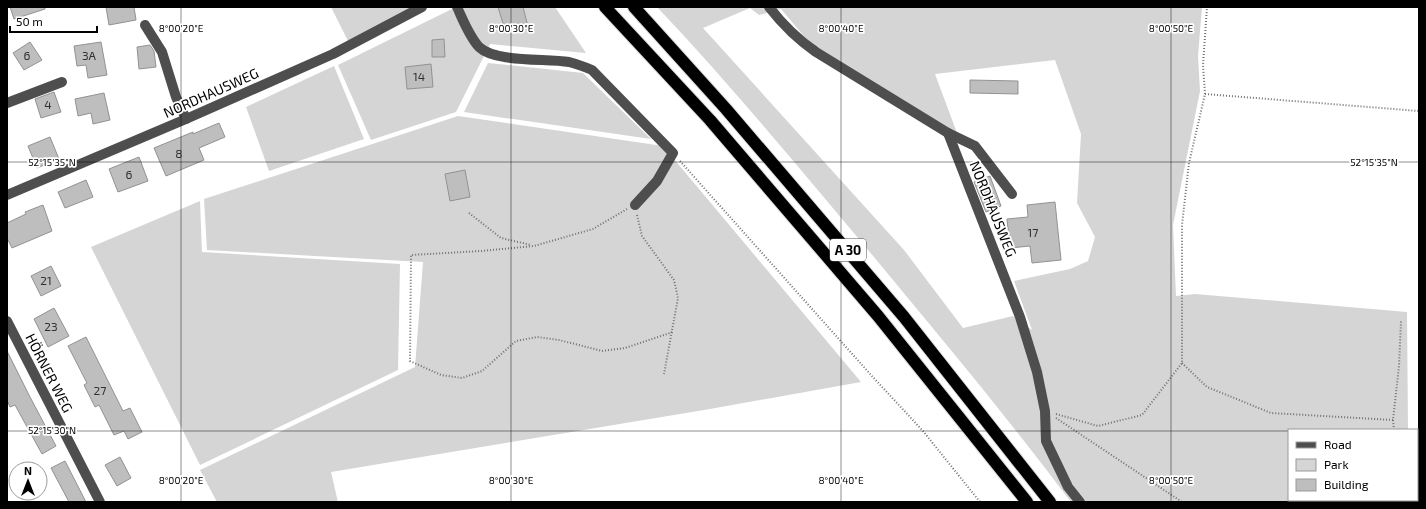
<svg xmlns="http://www.w3.org/2000/svg" width="1426" height="509" font-family="'Exo 2',sans-serif">
<style>
.green{fill:#d5d5d5;fill-rule:evenodd}
.building{fill:#bebebe;stroke:#929292}
.lines{fill:none;stroke-linecap:round;stroke-linejoin:round}
.highway-casing{stroke:#dbdbdb;stroke-width:14}
.path{stroke:#707070;stroke-width:2;stroke-dasharray:1 2;stroke-linecap:butt}
.minor{stroke:#4e4e4e;stroke-width:10}
.highway{stroke:#000;stroke-width:12}
.ticks{fill:none;stroke:#000;stroke-width:1;stroke-opacity:0.45}
.labels{text-anchor:middle;stroke-width:3.5;stroke-linejoin:round;paint-order:stroke}
.number-label{font-size:12px;fill:#303030}
.shield{fill:#fff;stroke:#4c4c4c;stroke-width:1}
.shield-label{font-size:13px;font-weight:bold;fill:#000}
.street-label{font-size:14px;fill:#000;stroke:#fff}
.ticks-label{font-size:10px;text-anchor:middle;fill:#000;stroke:#fff;stroke-width:3.5;stroke-linejoin:round;paint-order:stroke}
</style>
<rect width="100%" height="100%" fill="#fff"/>
<!-- green -->
<g class="green">
<path d="M331,7H414L348,41Z"/>
<path d="M456,7H555L586,53L490,44L456,112L371,140L338,65Z"/>
<path d="M657,7H1202L1198,56L1200,91L1173,225L1176,296L1195,294L1407,312L1408,430H1289V500H1409V502H1071C1008,418 941,338 874,257C803,173 733,87 657,7ZM750,8L759,15L781,9L808,41L957,133L935,74L1055,60L1081,134L1077,203L1095,237L1088,261L1070,269L1014,281L1032,330L1013,316L963,328L904,250L703,28Z"/>
<path d="M488,63L583,73L651,139L464,112Z"/>
<path d="M334,66L364,139L269,171L246,107Z"/>
<path d="M458,116L663,146L861,382L710,409L331,472L338,502H217L200,470L415,367L423,262L207,250L204,199Z"/>
<path d="M200,201L202,252L400,264L398,370L200,465L91,247Z"/>
</g>
<!-- building -->
<g class="building">
<path d="M10,7H45V9L14,19Z"/>
<path d="M106,7H134L136,20L109,25Z"/>
<path d="M498,7H523L527,23L505,30Z"/>
<path d="M444,39L445,57H432V40Z"/>
<path d="M30,42L42,60L24,70L13,53Z"/>
<path d="M101,42L107,75L88,78L86,65L77,66L74,46Z"/>
<path d="M150,45L154,51L156,67L139,69L137,47Z"/>
<path d="M431,64L433,87L407,89L405,67Z"/>
<path d="M970,80L1018,81V94L970,93Z"/>
<path d="M54,92L61,112L41,118L35,99Z"/>
<path d="M104,93L110,120L93,124L91,113L78,116L75,99Z"/>
<path d="M219,123L225,137L199,148L204,160L166,176L154,148L193,132V134Z"/>
<path d="M50,137L59,159L37,168L28,146Z"/>
<path d="M139,157L148,181L118,192L109,169Z"/>
<path d="M465,170L470,197L450,201L445,174Z"/>
<path d="M990,176L1001,206L986,212L974,182Z"/>
<path d="M86,180L93,197L65,208L58,192Z"/>
<path d="M1055,202L1061,260L1032,263L1030,246L1010,248L1007,219L1028,217L1027,205Z"/>
<path d="M43,205L52,231L12,248L7,238V223L26,214L25,212Z"/>
<path d="M51,266L61,286L41,296L31,276Z"/>
<path d="M54,308L69,336L48,347L34,319Z"/>
<path d="M86,337L123,411L130,408L142,432L128,439L124,431L114,435L99,405L95,407L84,385L87,383L68,346Z"/>
<path d="M7,351L30,397L56,446L42,454L15,405L10,407L7,400Z"/>
<path d="M120,457L131,478L117,486L105,465Z"/>
<path d="M65,461L86,502H69L51,468Z"/>
</g>
<g class="lines">
<defs>
<g id="highway">
<path d="M605,7L710,120L878,316L1027,502"/>
<path d="M634,7L726,109L904,317L1050,502"/>
</g>
</defs>
<!-- highway casing -->
<use href="#highway" class="highway-casing"/>
<!-- path -->
<g class="path">
<path d="M1205,94L1419,111"/>
<path d="M680,161L871,375L923,431L980,502"/>
<path d="M627,209L593,229L534,246L481,251L411,255L410,361L441,375L462,378L482,371L516,341L537,337L559,340L602,351L625,348L673,332"/>
<path d="M469,213L501,238L531,245"/>
<path d="M637,215L642,236L674,280L678,298L664,374"/>
<path d="M1182,363L1207,387L1271,413L1393,420"/>
<path d="M1056,414L1098,426L1142,415L1182,363V225L1189,163L1205,94L1203,65L1207,7"/>
<path d="M1056,418L1182,502"/>
<path d="M1394,430L1393,420L1399,366L1401,321"/>
<path d="M1351,502L1353,500"/>
</g>
<!-- minor -->
<g class="minor">
<path d="M457,7C463,20 469,36 479,47C496,63 546,58 569,62C577,64 585,67 592,70L673,153L657,181L635,205"/>
<path d="M769,7C783,25 797,39 816,52L948,133L975,146L1012,194"/>
<path d="M145,25L162,52L176,97L186,119"/>
<path d="M7,103L62,82"/>
<path d="M948,133L1020,317L1037,372L1045,411L1046,441L1068,487L1080,502"/>
<path d="M7,195L186,119L333,54L422,7"/>
<path d="M7,321L100,502"/>
</g>
<!-- highway -->
<use href="#highway" class="highway"/>
</g>
<!-- ticks -->
<path class="ticks" d="M181,7V502M511,7V502M841,7V502M1171,7V502M7,162H1419M7,431H1289M1417,431H1419"/>
<g class="labels">
<!-- number labels -->
<g class="number-label">
<text x="27" y="60">6</text>
<text x="89" y="60">3A</text>
<text x="419" y="81">14</text>
<text x="48" y="109">4</text>
<text x="179" y="158">8</text>
<text x="129" y="179">6</text>
<text x="1033" y="237">17</text>
<text x="46" y="285">21</text>
<text x="51" y="331">23</text>
<text x="100" y="395">27</text>
</g>
<!-- shield labels -->
<rect class="shield" x="830" y="239" width="36" height="22" rx="3"/>
<g class="shield-label">
<text x="848" y="255">A 30</text>
</g>
<!-- street labels -->
<g class="street-label">
<text transform="translate(211 93) rotate(-24)" y="5">NORDHAUSWEG</text>
<text transform="translate(993 209) rotate(68)" y="5">NORDHAUSWEG</text>
<text transform="translate(49 373) rotate(63)" y="5">HÖRNER WEG</text>
</g>
</g>
<g class="ticks-label">
<text x="181" y="32">8°00'20"E</text>
<text x="511" y="32">8°00'30"E</text>
<text x="841" y="32">8°00'40"E</text>
<text x="1171" y="32">8°00'50"E</text>
<text x="52" y="166">52°15'35"N</text>
<text x="1374" y="166">52°15'35"N</text>
<text x="52" y="434">52°15'30"N</text>
<text x="181" y="484">8°00'20"E</text>
<text x="511" y="484">8°00'30"E</text>
<text x="841" y="484">8°00'40"E</text>
<text x="1171" y="484">8°00'50"E</text>
</g>
<!-- border -->
<rect width="1426" height="509" fill="none" stroke="#000000" stroke-width="16"/>
<!-- legend -->
<rect x="1288" y="429" width="130" height="72" fill="#ffffff" stroke="#999999"/>
<rect x="1296" y="442" width="20" height="6" fill="#4e4e4e" stroke="#999999"/>
<text x="1324" y="449" font-size="12" fill="#000000">Road</text>
<rect x="1296" y="459" width="20" height="12" fill="#d5d5d5" stroke="#999999"/>
<text x="1324" y="469" font-size="12" fill="#000000">Park</text>
<rect x="1296" y="479" width="20" height="12" fill="#bebebe" stroke="#999999"/>
<text x="1324" y="489" font-size="12" fill="#000000">Building</text>
<!-- north arrow -->
<g transform="translate(28 481)"><circle r="19" fill="#ffffff" stroke="#999999"/>
<path d="M0-3L7 15L0 10L-7 15Z" fill="#000000"/>
<text y="-6" font-size="11" font-weight="bold" text-anchor="middle" fill="#000000">N</text>
</g>
<!-- scale -->
<path d="M10 26v6h87v-6" fill="none" stroke="#000000" stroke-width="2"/>
<text x="16" y="26" font-size="12" fill="#000000" stroke="#ffffff" stroke-width="3" paint-order="stroke">50 m</text>
</svg>
